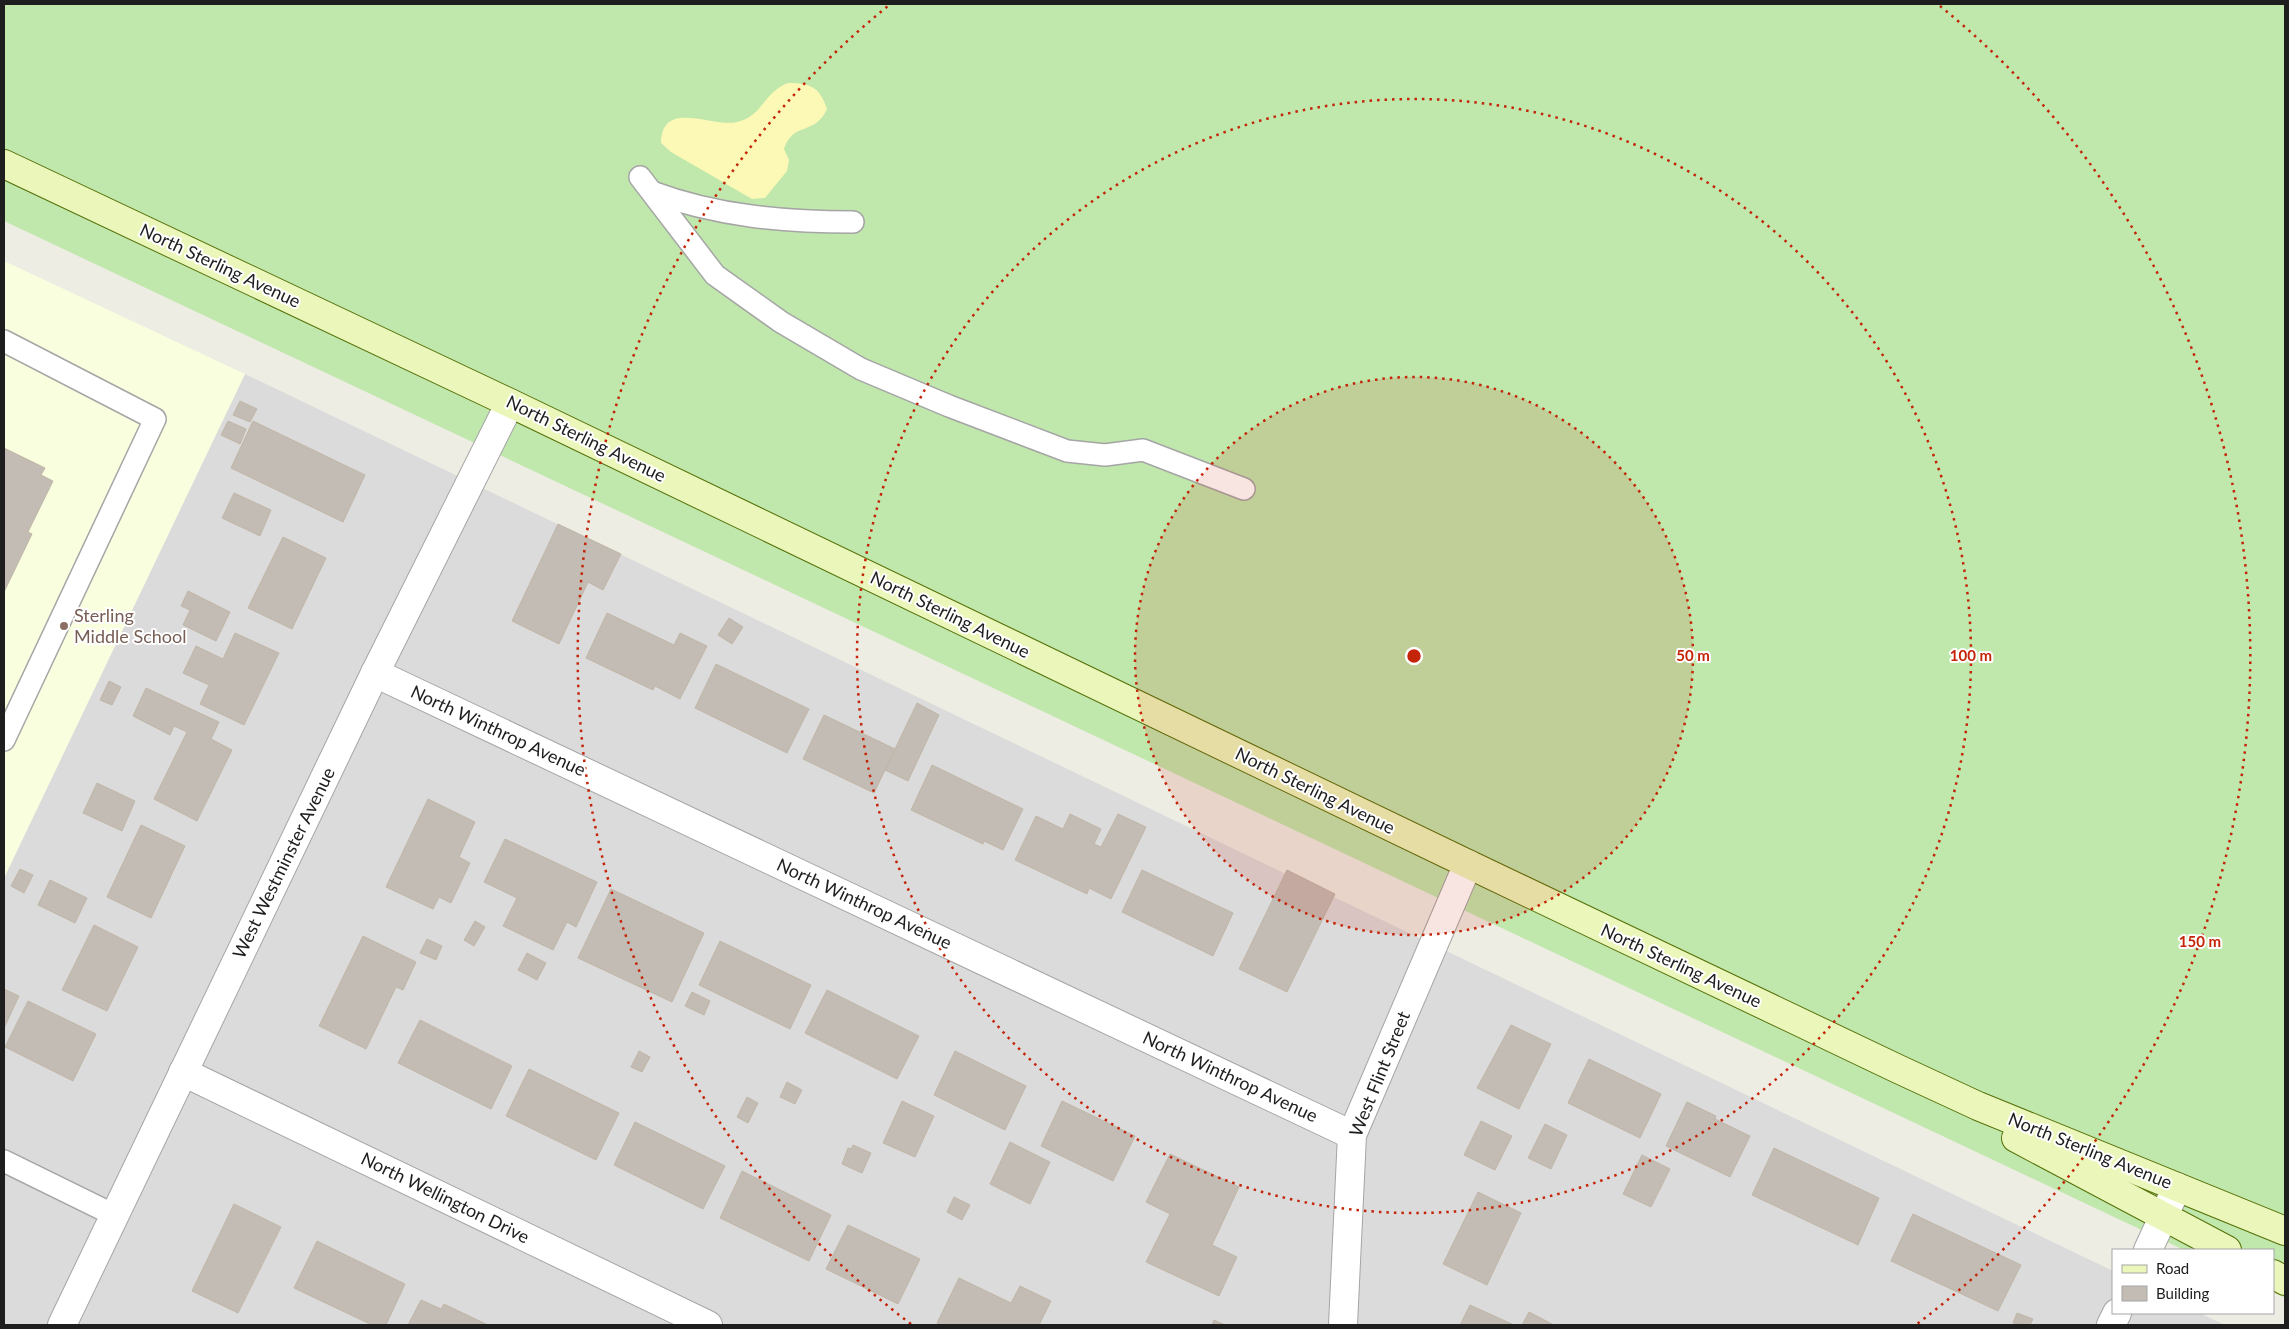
<svg xmlns="http://www.w3.org/2000/svg" width="2289" height="1329" font-family="Lato,sans-serif">
<style>
.residential{fill:#dcdbdb}
.education{fill:#f9fede}
.grass{fill:#c0e7ac}
.sand{fill:#fcf8b5}
.building{fill:#c3bcb4;stroke:#c0b6a7}
.lines{fill:none;stroke-linecap:round;stroke-linejoin:round}
.lane-casing{stroke:#a5a5a5;stroke-width:24}
.street-casing{stroke:#a5a5a5;stroke-width:30}
.secondary-casing{stroke:#567109;stroke-width:30}
.lane{stroke:#fff;stroke-width:21}
.street{stroke:#fff;stroke-width:28}
.secondary{stroke:#ebf7ba;stroke-width:28}
.ring{fill:none;stroke:#c42408;stroke-width:2.5;stroke-dasharray:2.5 5}
.education-dot{fill:#8d6e63;stroke:#fff;stroke-width:2}
.labels{text-anchor:middle;stroke-width:4;stroke-linejoin:round;paint-order:stroke}
.street-label{font-size:18px;fill:#1e1e1e;stroke:#fff}
.education-label{font-size:18px;fill:#785e54;stroke:#fff;text-anchor:start}
.centre{fill:#c42408;stroke:#fff;stroke-width:2.5}
.ring-label{font-size:15px;text-anchor:middle;font-weight:bold;fill:#c42408;stroke:#fff;stroke-width:4;stroke-linejoin:round;paint-order:stroke}
</style>
<rect width="100%" height="100%" fill="#eeede4"/>
<!-- residential -->
<path class="residential" d="M245,374L2113,1271V1313H2199L2225,1325H4V878Z"/>
<!-- education -->
<path class="education" d="M4,261L245,374L4,878Z"/>
<!-- grass -->
<path class="grass" d="M4,4H2285V1298L2273,1292V1250H2184L4,221Z"/>
<!-- sand -->
<path class="sand" d="M788,83C810,83 820,87 827,109C814,137 794,120 784,149L789,160L787,171L765,198L752,199L671,152L661,143C662,98 712,128 737,122C764,116 762,93 788,83Z"/>
<!-- building -->
<g class="building">
<path d="M240,401L257,409L250,422L233,415Z"/>
<path d="M228,421L246,429L240,444L221,435Z"/>
<path d="M253,421L365,475L343,522L231,468Z"/>
<path d="M4,448L45,468L41,475L53,481L28,532L32,534L4,592Z"/>
<path d="M234,493L271,510L260,536L222,518Z"/>
<path d="M558,524L621,554L603,590L588,582L559,644L512,621Z"/>
<path d="M283,537L326,558L292,629L248,608Z"/>
<path d="M188,591L230,612L216,641L183,625L190,610L181,606Z"/>
<path d="M607,613L674,645L680,633L707,646L680,699L655,686L653,690L586,658Z"/>
<path d="M729,618L743,627L732,644L718,635Z"/>
<path d="M235,633L279,653L244,725L200,704L209,685L183,673L196,646L223,659Z"/>
<path d="M716,664L809,709L787,753L695,708Z"/>
<path d="M109,681L121,687L112,705L100,700Z"/>
<path d="M146,688L219,722L211,739L232,750L197,821L154,799L187,732L174,726L170,735L133,716Z"/>
<path d="M917,703L939,715L908,781L885,770Z"/>
<path d="M824,715L895,749L874,793L803,759Z"/>
<path d="M932,765L1023,809L1003,850L984,841L983,844L911,810Z"/>
<path d="M97,783L135,801L122,831L83,813Z"/>
<path d="M428,799L475,822L459,857L470,863L451,903L439,897L433,909L386,887Z"/>
<path d="M1070,814L1101,829L1094,844L1101,847L1118,814L1146,827L1111,899L1089,888L1087,894L1015,860L1036,816L1063,829Z"/>
<path d="M141,825L185,846L151,918L107,897Z"/>
<path d="M505,839L597,882L576,927L567,922L553,950L503,926L517,898L484,882Z"/>
<path d="M20,869L33,875L24,893L11,886Z"/>
<path d="M1142,870L1233,913L1213,956L1122,912Z"/>
<path d="M1287,870L1335,894L1287,992L1239,969Z"/>
<path d="M50,880L87,898L75,923L38,905Z"/>
<path d="M611,889L704,933L672,1002L578,958Z"/>
<path d="M475,921L485,927L474,946L464,940Z"/>
<path d="M94,925L138,947L107,1011L62,990Z"/>
<path d="M363,936L416,962L403,990L396,987L366,1049L319,1026Z"/>
<path d="M427,939L442,946L436,960L420,953Z"/>
<path d="M720,941L811,985L790,1029L699,985Z"/>
<path d="M527,953L546,963L537,980L518,970Z"/>
<path d="M4,989L19,996L4,1028Z"/>
<path d="M827,990L919,1036L897,1079L805,1033Z"/>
<path d="M692,992L710,1001L704,1015L685,1006Z"/>
<path d="M28,1001L96,1034L73,1081L5,1047Z"/>
<path d="M420,1020L512,1066L491,1109L398,1063Z"/>
<path d="M1511,1025L1551,1044L1519,1109L1477,1088Z"/>
<path d="M639,1051L650,1057L642,1072L631,1067Z"/>
<path d="M955,1051L1026,1086L1005,1130L934,1095Z"/>
<path d="M1589,1059L1661,1094L1640,1138L1568,1103Z"/>
<path d="M529,1069L619,1113L596,1160L506,1116Z"/>
<path d="M787,1082L802,1090L795,1104L780,1097Z"/>
<path d="M747,1097L758,1103L748,1123L737,1117Z"/>
<path d="M902,1101L934,1116L915,1157L883,1143Z"/>
<path d="M1062,1101L1135,1136L1113,1181L1041,1146Z"/>
<path d="M1687,1102L1716,1116L1715,1119L1750,1136L1730,1177L1666,1146Z"/>
<path d="M1481,1121L1512,1136L1495,1170L1464,1155Z"/>
<path d="M635,1122L725,1166L703,1209L614,1165Z"/>
<path d="M1545,1124L1567,1135L1551,1169L1528,1158Z"/>
<path d="M1010,1142L1050,1162L1030,1204L990,1184Z"/>
<path d="M853,1145L871,1153L862,1173L842,1164L848,1148L851,1149Z"/>
<path d="M1774,1148L1879,1198L1858,1245L1752,1195Z"/>
<path d="M1170,1154L1239,1187L1212,1245L1237,1257L1219,1296L1146,1262L1170,1214L1146,1202Z"/>
<path d="M1642,1155L1670,1169L1651,1207L1623,1194Z"/>
<path d="M742,1171L831,1215L809,1261L720,1218Z"/>
<path d="M1478,1192L1521,1213L1487,1285L1443,1264Z"/>
<path d="M954,1197L970,1205L962,1220L947,1212Z"/>
<path d="M234,1204L281,1227L238,1313L192,1291Z"/>
<path d="M1913,1214L2021,1265L1998,1311L1891,1261Z"/>
<path d="M848,1225L920,1259L898,1304L826,1269Z"/>
<path d="M317,1241L405,1284L386,1325H372L294,1288Z"/>
<path d="M959,1278L1011,1303L1020,1286L1051,1301L1039,1325H942L937,1323Z"/>
<path d="M421,1300L441,1309L444,1304L488,1325H408Z"/>
<path d="M1470,1305L1514,1325H1460Z"/>
<path d="M1529,1312L1554,1325H1522Z"/>
<path d="M2017,1313L2033,1319L2030,1325L2013,1323Z"/>
<path d="M1214,1320L1225,1325H1212Z"/>
</g>
<g class="lines">
<defs>
<g id="lane">
<path d="M640,177L715,275L781,322L861,369L949,406L1067,451L1105,455L1143,450L1244,489"/>
<path d="M652,192C716,216 785,222 853,222"/>
<path d="M4,341L155,419L4,740"/>
<path d="M4,1161L114,1215"/>
</g>
<g id="street">
<path d="M375,673L1352,1135"/>
<path d="M183,1072L708,1325"/>
<path d="M2148,1250L2177,1187"/>
<path d="M62,1325L375,673L510,403"/>
<path d="M1343,1325L1352,1135L1468,864"/>
<path d="M2111,1325L2117,1313"/>
</g>
<g id="secondary">
<path d="M4,164L510,403L1468,864L1896,1068L1978,1106L2285,1231"/>
<path d="M2016,1138L2227,1250"/>
<path d="M2273,1274L2285,1281"/>
</g>
</defs>
<!-- lane casing -->
<use href="#lane" class="lane-casing"/>
<!-- street casing -->
<use href="#street" class="street-casing"/>
<!-- secondary casing -->
<use href="#secondary" class="secondary-casing"/>
<!-- lane -->
<use href="#lane" class="lane"/>
<!-- street -->
<use href="#street" class="street"/>
<!-- secondary -->
<use href="#secondary" class="secondary"/>
</g>
<!-- distance rings -->
<circle cx="1414" cy="656" r="279" fill="#c42408" fill-opacity=".12"/>
<g class="ring">
<circle cx="1414" cy="656" r="279"/>
<circle cx="1414" cy="656" r="557"/>
<path d="M911 1324A836 836 0 0 1 888 6M1940 6A836 836 0 0 1 1917 1324"/>
</g>
<!-- markers -->
<circle class="education-dot" cx="64" cy="626" r="5"/>
<g class="labels">
<!-- street labels -->
<g class="street-label">
<text transform="translate(220 266) rotate(25)" y="6">North Sterling Avenue</text>
<text transform="translate(586 439) rotate(26)" y="6">North Sterling Avenue</text>
<text transform="translate(950 615) rotate(26)" y="6">North Sterling Avenue</text>
<text transform="translate(498 731) rotate(25)" y="6">North Winthrop Avenue</text>
<text transform="translate(1315 791) rotate(26)" y="6">North Sterling Avenue</text>
<text transform="translate(284 863) rotate(-64)" y="6">West Westminster Avenue</text>
<text transform="translate(864 904) rotate(25)" y="6">North Winthrop Avenue</text>
<text transform="translate(1681 966) rotate(25)" y="6">North Sterling Avenue</text>
<text transform="translate(1380 1074) rotate(-68)" y="6">West Flint Street</text>
<text transform="translate(1230 1077) rotate(25)" y="6">North Winthrop Avenue</text>
<text transform="translate(2090 1151) rotate(22)" y="6">North Sterling Avenue</text>
<text transform="translate(445 1198) rotate(26)" y="6">North Wellington Drive</text>
</g>
<!-- education labels -->
<g class="education-label">
<text x="74" y="622">Sterling<tspan x="74" dy="21">Middle School</tspan></text>
</g>
</g>
<circle cx="1414" cy="656" r="8" class="centre"/>
<g class="ring-label">
<text x="1693" y="661">50 m</text>
<text x="1971" y="661">100 m</text>
<text x="2200" y="947">150 m</text>
</g>
<!-- border -->
<rect width="2289" height="1329" fill="none" stroke="#1e1e1e" stroke-width="10"/>
<!-- legend -->
<rect x="2112" y="1249" width="162" height="65" fill="#ffffff" stroke="#a5a5a5"/>
<rect x="2122" y="1265" width="25" height="8" fill="#ebf7ba" stroke="#a5a5a5"/>
<text x="2156" y="1274" font-size="15" fill="#1e1e1e">Road</text>
<rect x="2122" y="1286" width="25" height="15" fill="#c3bcb4" stroke="#a5a5a5"/>
<text x="2156" y="1299" font-size="15" fill="#1e1e1e">Building</text>
</svg>
